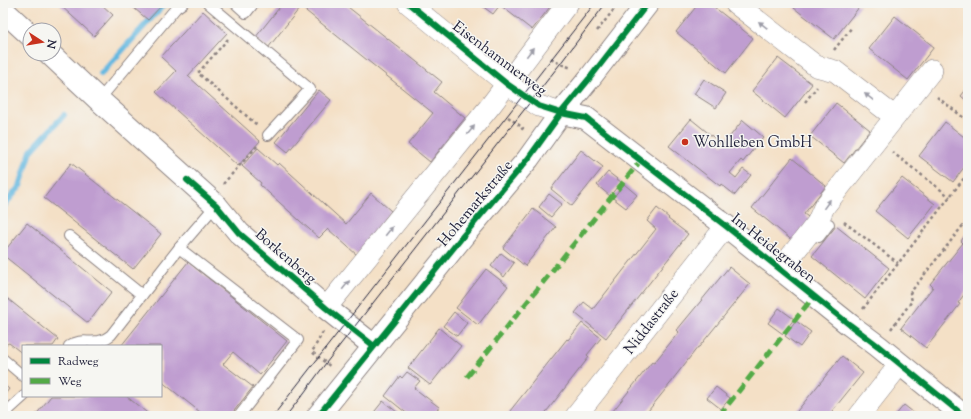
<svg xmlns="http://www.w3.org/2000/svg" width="971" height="419" font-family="'Sorts Mill Goudy',serif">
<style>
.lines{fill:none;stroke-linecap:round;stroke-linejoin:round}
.stream{stroke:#63b8e0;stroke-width:6}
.building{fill:#bf9dd0}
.service-casing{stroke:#8b8180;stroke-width:12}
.minor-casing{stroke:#8b8180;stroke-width:22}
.tertiary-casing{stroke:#8b8180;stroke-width:24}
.path{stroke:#8b8180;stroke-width:2.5;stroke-dasharray:3 3;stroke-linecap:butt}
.service{stroke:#fff;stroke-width:10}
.minor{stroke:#fff;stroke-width:21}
.tertiary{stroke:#fff;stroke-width:22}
.tram{stroke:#22223b;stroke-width:1}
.quiet{stroke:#53aa46;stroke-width:5;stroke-dasharray:10 5;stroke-linecap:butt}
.cycleway-casing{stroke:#f6f6f2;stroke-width:8}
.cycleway{stroke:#00873e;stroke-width:6}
.oneway{fill:#9c9ca7}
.poi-dot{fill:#c8321e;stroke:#f6f6f2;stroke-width:1.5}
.labels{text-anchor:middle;stroke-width:3;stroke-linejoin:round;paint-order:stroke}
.street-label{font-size:15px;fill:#22223b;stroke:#f6f6f2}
.poi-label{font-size:15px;fill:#22223b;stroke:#f6f6f2;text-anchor:start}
</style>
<rect width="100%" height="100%" fill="#f6f6f2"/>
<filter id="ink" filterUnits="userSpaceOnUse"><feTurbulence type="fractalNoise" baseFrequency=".025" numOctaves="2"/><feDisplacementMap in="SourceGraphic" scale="8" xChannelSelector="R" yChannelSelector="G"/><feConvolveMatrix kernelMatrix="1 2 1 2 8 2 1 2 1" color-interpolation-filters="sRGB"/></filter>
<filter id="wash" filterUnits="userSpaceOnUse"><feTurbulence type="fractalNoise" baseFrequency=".012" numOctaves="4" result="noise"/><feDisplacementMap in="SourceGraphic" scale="16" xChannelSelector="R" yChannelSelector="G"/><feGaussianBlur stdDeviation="0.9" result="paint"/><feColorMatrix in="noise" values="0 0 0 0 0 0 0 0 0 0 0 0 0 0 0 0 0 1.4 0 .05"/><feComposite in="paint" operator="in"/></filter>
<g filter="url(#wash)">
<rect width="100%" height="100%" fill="#f4e0c6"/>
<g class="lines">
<!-- stream -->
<g class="stream">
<path d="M101,74L164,4"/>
<path d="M3,207L20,186L31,151L64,115"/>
</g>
</g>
<g id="blocks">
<!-- building -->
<g class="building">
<path d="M62,3H100L113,15L94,36L60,5Z"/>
<path d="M128,3H160L162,5L148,20Z"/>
<path d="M283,3H292L299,9L268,48L255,38Z"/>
<path d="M296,3H343L442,82L434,92L465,118L430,162L408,144L433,113Z"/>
<path d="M478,3H553L532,30L500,5L493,14Z"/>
<path d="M699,3H709L753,38L726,73L676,32Z"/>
<path d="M798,3H855L860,6L834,39L794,8Z"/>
<path d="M203,11L227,33L188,76L260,141L238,166L156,92L176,71L161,57Z"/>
<path d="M895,16L934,47L908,80L869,49Z"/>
<path d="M778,58L812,84L785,118L752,91Z"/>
<path d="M704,79L726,93L716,108L694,94Z"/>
<path d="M968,87V102L961,96Z"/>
<path d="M319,90L331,100L288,152L276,142Z"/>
<path d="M836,103L870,130L844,163L810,136Z"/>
<path d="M691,119L723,145L743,120L763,137L743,162L741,160L730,173L736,178L743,169L751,175L735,195L721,184L720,186L669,146Z"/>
<path d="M945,122L968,140V162L953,182L919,156Z"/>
<path d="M258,148L277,165L279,163L346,224L371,193L391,211L357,255L328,229L319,238L260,185L261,183L242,166Z"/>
<path d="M581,150L603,167L572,206L551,189Z"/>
<path d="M792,158L826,186L804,214L811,219L794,242L752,208Z"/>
<path d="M71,163L161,234L133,269L44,198Z"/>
<path d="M608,172L621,182L610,196L597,185Z"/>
<path d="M902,178L935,204L908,238L875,211Z"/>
<path d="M624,184L637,195L626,208L613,198Z"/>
<path d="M549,194L562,204L551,217L539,207Z"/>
<path d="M657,208L669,218L668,219L688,234L606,338L575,313L584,302L593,309L656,229L647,221Z"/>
<path d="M533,209L556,227L525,266L503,248Z"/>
<path d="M27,223L112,292L88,323L3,255V253Z"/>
<path d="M836,226L889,268L865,299L812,256Z"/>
<path d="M968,231V289L958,303L960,304L926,348L901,328L933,287L930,284L963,243L961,241Z"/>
<path d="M501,253L514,263L504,277L491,266Z"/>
<path d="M188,262L287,341L260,375L233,352L223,364L253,387L230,416H205L161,381V346H121Z"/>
<path d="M729,267L750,284L699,347H698L673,379H674L644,416H609L652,362L654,363L679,332L677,330Z"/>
<path d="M486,269L508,286L478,325L456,308Z"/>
<path d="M3,295L58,339L53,346H23V354L9,343L7,344L3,341Z"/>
<path d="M779,308L794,319L783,334L768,323Z"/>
<path d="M454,312L467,323L457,336L443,326Z"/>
<path d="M796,321L811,332L800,347L785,336Z"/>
<path d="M582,323L601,338L587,355L589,357L543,416H506L567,339L568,340Z"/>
<path d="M439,328L461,346L430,385L408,368Z"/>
<path d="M842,356L863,373L837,405L828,416H793Z"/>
<path d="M407,372L420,381L414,388L439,407L433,416H410L385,396L400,376L402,378Z"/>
<path d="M3,384L9,389L3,397Z"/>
<path d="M716,387L730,398L721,409L707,398Z"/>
<path d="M51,396H126L151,416H35Z"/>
<path d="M383,401L402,416H371Z"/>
<path d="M904,405L918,416H895Z"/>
</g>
</g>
</g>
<g filter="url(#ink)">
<use href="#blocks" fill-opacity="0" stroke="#8b8180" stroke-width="1"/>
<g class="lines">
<defs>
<g id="service">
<path d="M208,3L310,89L268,135"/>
<path d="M235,3L246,13L254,3"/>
<path d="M99,100L176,8L183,3"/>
<path d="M69,236L142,295"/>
<path d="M819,237L829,224"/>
<path d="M179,248L298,340L239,416"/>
<path d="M69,346C82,338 86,343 99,341C104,340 107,338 111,335L179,248L216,205"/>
<path d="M3,359L23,376"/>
<path d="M3,415L24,396"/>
</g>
<g id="minor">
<path d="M408,3L507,84L539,106L561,113"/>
<path d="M735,3L816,66L835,71L895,117L824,207L817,223L780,270"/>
<path d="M895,117L932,70"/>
<path d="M326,308L491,105L568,3"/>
<path d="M576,416L726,226"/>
<path d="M859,416L900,364"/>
</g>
<g id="tertiary">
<path d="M3,10L30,35"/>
<path d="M50,54L99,100L216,205L239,233L326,308L374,346"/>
<path d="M561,113L586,118L726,226L850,325L878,346L964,416"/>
<path d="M318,416L463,236L528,159L561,113L589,79L648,3"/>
</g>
</defs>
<!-- service casing -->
<use href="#service" class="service-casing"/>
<!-- minor casing -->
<use href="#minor" class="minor-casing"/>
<!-- tertiary casing -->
<use href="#tertiary" class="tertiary-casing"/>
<!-- path -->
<g class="path">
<path d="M597,31L619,3"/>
<path d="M228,39L198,73L258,126"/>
<path d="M834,50L852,27"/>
<path d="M551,58L560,64L572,68"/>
<path d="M937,97L968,121"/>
<path d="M805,102L817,87"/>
<path d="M508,117L523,128L521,130"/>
<path d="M892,152L950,197"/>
<path d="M223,184L258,145"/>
<path d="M844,222L898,263"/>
<path d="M863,309L968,173"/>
<path d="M891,329L912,301L910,293L968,219"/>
<path d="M323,332L312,352L331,367"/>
</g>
<!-- service -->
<use href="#service" class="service"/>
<!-- minor -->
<use href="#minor" class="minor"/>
<!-- tertiary -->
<use href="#tertiary" class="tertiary"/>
<!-- tram -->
<g class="tram">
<path d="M273,416L595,3"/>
<path d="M286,416L304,393L326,363L560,64L606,3"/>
</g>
<!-- quiet -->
<g class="quiet">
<path d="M467,377L641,160"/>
<path d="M719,416L814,296"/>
</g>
<defs>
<g id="cycleway">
<path d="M408,3L507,84L539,106L561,113L586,118L726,226L850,325L878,346L964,416"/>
<path d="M187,180L216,205L239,233L326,308L374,346"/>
<path d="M318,416L463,236L528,159L561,113L589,79L648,3"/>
</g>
</defs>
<!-- cycleway casing -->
<use href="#cycleway" class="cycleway-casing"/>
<!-- cycleway -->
<use href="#cycleway" class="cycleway"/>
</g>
<!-- one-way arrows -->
<defs><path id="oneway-solid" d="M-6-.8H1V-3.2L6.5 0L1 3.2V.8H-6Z"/></defs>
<g class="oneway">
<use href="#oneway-solid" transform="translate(763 25) rotate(-142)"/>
<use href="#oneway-solid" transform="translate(530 52) rotate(-53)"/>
<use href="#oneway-solid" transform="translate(869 97) rotate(-143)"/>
<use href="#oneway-solid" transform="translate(471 130) rotate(-51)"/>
<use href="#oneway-solid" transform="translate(827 204) rotate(-54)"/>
<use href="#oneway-solid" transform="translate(389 231) rotate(-51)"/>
<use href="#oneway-solid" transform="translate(346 285) rotate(-51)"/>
</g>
</g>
<!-- markers -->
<circle class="poi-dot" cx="685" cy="142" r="4"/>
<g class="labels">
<!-- street labels -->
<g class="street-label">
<text transform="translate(500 58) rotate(37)" y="5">Eisenhammerweg</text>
<text transform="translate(475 203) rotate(-50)" y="5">Hohemarkstraße</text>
<text transform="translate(774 248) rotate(38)" y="5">Im Heidegraben</text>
<text transform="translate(286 256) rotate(41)" y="5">Borkenberg</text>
<text transform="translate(651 321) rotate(-52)" y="5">Niddastraße</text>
</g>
<!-- poi labels -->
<g class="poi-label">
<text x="693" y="147">Wohlleben GmbH</text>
</g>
</g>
<!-- margin -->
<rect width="971" height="419" fill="none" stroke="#f6f6f2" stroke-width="16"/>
<!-- legend -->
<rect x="22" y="345" width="140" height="52" fill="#f6f6f2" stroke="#a1a1a9"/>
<rect x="30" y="358" width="20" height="6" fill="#00873e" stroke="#a1a1a9"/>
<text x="58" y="365" font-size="12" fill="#22223b">Radweg</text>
<rect x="30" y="378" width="20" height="6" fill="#53aa46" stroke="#a1a1a9"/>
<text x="58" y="385" font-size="12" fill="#22223b">Weg</text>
<!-- north arrow -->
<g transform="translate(42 42) rotate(102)"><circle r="19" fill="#f6f6f2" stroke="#a1a1a9"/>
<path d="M0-3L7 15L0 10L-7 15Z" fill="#c8321e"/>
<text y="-6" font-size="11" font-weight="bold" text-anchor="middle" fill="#22223b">N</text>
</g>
</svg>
